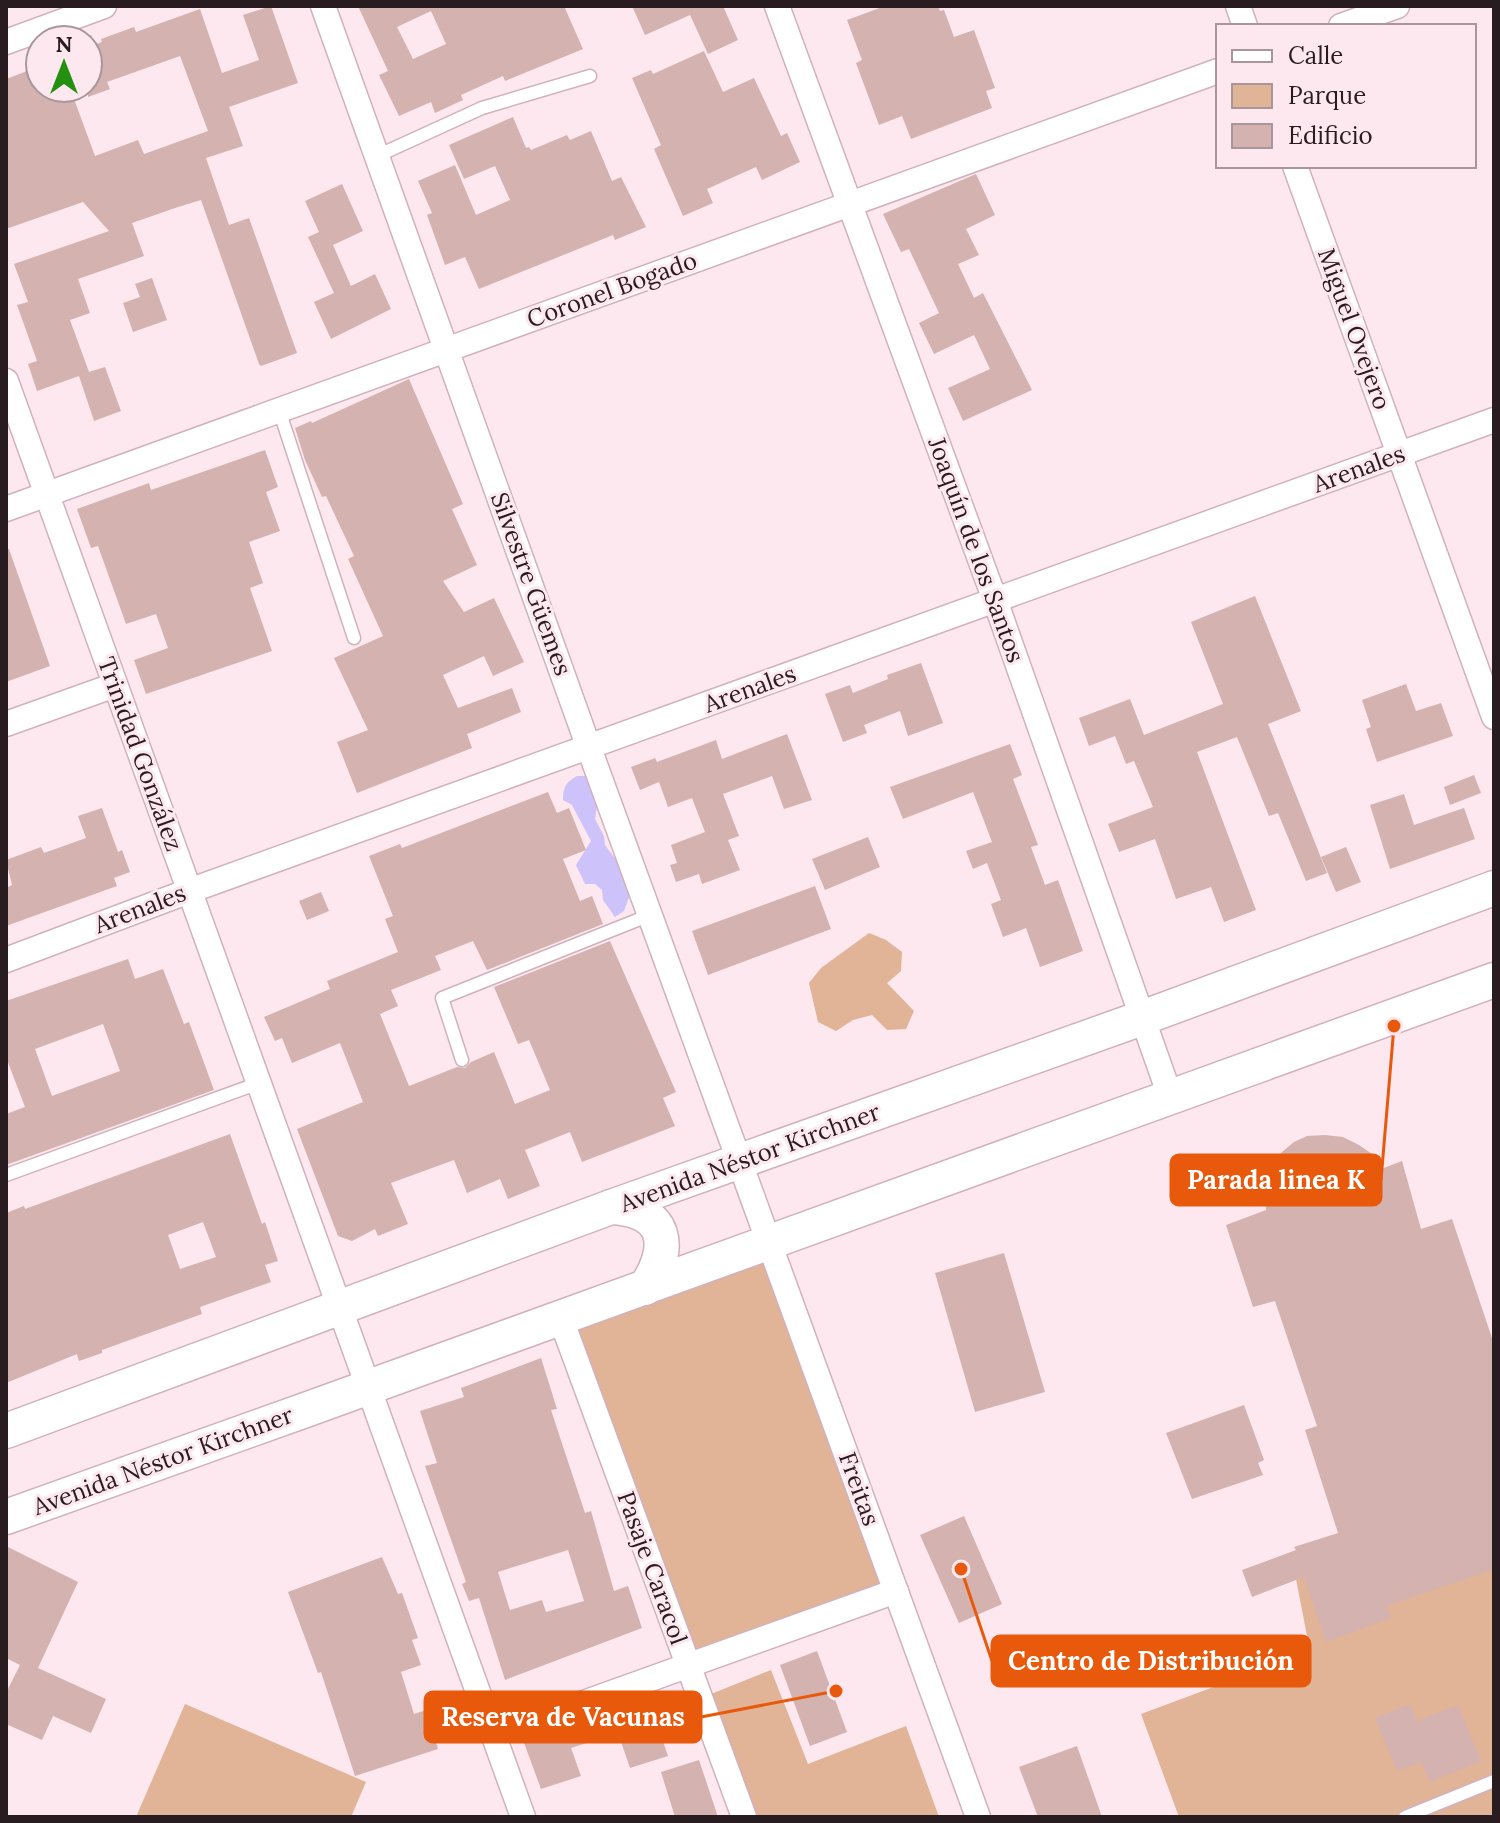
<svg xmlns="http://www.w3.org/2000/svg" width="1500" height="1823" font-family="Lora,serif">
<style>
.green{fill:#e1b397}
.water{fill:#cec2fa}
.building{fill:#d4b2af;fill-rule:evenodd}
.lines{fill:none;stroke-linecap:round;stroke-linejoin:round}
.lane-casing{stroke:#d1b1bd;stroke-width:15}
.street-casing{stroke:#d1b1bd;stroke-width:27}
.secondary-casing{stroke:#d1b1bd;stroke-width:37}
.lane{stroke:#fff;stroke-width:12}
.street{stroke:#fff;stroke-width:24}
.secondary{stroke:#fff;stroke-width:34}
.labels{text-anchor:middle;stroke-width:6;stroke-linejoin:round;paint-order:stroke}
.street-label{font-size:24px;fill:#281c20;stroke:#fde8ef}
.leader{fill:none;stroke:#e8590c;stroke-width:3}
.callout-dot{fill:#e8590c;stroke:#fde8ef;stroke-width:3}
.callout{fill:#e8590c;stroke:#e8590c;stroke-width:3}
.callout-label{font-size:26px;text-anchor:middle;font-weight:bold;fill:#fff}
</style>
<rect width="100%" height="100%" fill="#fde8ef"/>
<!-- green -->
<g class="green">
<path d="M869,933L886,940L902,952L901,971L887,983L914,1011L906,1029L887,1030L872,1015L853,1020L836,1031L818,1022L809,983L821,968Z"/>
<path d="M765,1251L886,1586L690,1656L568,1322Z"/>
<path d="M1494,1501V1817H1179L1141,1714L1310,1651L1295,1574Z"/>
<path d="M771,1670L808,1764L906,1726L939,1817H754L711,1694Z"/>
<path d="M185,1704L366,1782L351,1817H136Z"/>
</g>
<!-- water -->
<path class="water" d="M577,776H587L598,800L595,819L604,836L605,845L634,884L624,911L615,917L603,900L602,890L595,884H585L576,865L591,841L572,805L563,800C563,787 566,782 577,776Z"/>
<!-- building -->
<g class="building">
<path d="M271,6L298,83L229,107L243,146L206,158L229,225L249,218L297,353L261,366L259,364L201,200L175,208L132,223L144,256L78,279L90,313L70,320L89,372L105,367L121,411L94,421L79,376L37,391L28,364L37,361L17,305L28,302L14,264L109,231L83,202L6,229V79L38,67L40,88H70L95,156L138,140L144,154L208,131L180,56L107,82L110,89L88,97V35H91L94,45L102,42L101,39L134,27L136,32L200,9L222,73L259,60L243,15Z"/>
<path d="M358,6H564L583,49L505,81L503,76L461,95L463,100L435,113L431,102L399,116L379,75L388,71ZM431,11L446,44L413,59L397,27Z"/>
<path d="M632,6H723L738,40L708,54L690,15L645,35Z"/>
<path d="M885,6H938L940,11L944,10L954,37L974,30L995,88L986,91L992,108L911,139L902,116L879,125L856,63L862,60L847,20Z"/>
<path d="M704,51L723,92L754,78L781,136L787,133L800,162L762,180L756,167L707,189L713,203L683,216L654,149L661,145L632,78L651,70L653,74Z"/>
<path d="M513,117L526,148L529,147L531,150L567,135L570,140L591,131L612,181L621,177L646,227L615,240L613,235L479,289L465,257L445,265L427,215L432,213L418,181L455,165L476,215L510,200L495,166L464,179L449,145Z"/>
<path d="M976,174L995,215L966,229L979,255L958,264L974,298L983,293L1032,390L963,421L948,388L990,369L974,335L934,354L919,323L939,313L909,249L901,252L883,214Z"/>
<path d="M342,184L363,231L333,245L351,286L375,274L391,309L331,339L314,302L334,293L308,237L319,232L305,201Z"/>
<path d="M152,278L167,320L133,332L123,303L140,297L135,284Z"/>
<path d="M409,379L463,504L452,509L477,565L443,581L464,612L494,598L524,662L493,676L484,656L443,675L458,708L512,688L521,712L467,734L472,748L357,793L337,742L368,730L334,658L383,636L348,559L354,556L326,496L322,497L305,460L295,428L311,421L312,423Z"/>
<path d="M265,450L278,487L266,492L280,531L249,542L263,583L250,588L272,651L146,694L134,660L168,648L156,614L126,624L98,546L91,548L77,509L149,483L151,490Z"/>
<path d="M6,549H9L50,666L6,682Z"/>
<path d="M1255,596L1301,711L1268,724L1327,873L1306,881L1278,813L1269,816L1237,737L1197,752L1256,910L1224,922L1211,887L1176,899L1155,839L1119,852L1108,824L1153,807L1134,761L1126,764L1115,736L1089,746L1079,718L1130,699L1144,735L1223,704L1191,622Z"/>
<path d="M921,663L943,723L908,736L900,711L864,725L867,733L843,742L825,694L850,685L853,693L888,679L887,675Z"/>
<path d="M1406,684L1416,711L1441,703L1453,736L1377,762L1366,729L1371,727L1362,700Z"/>
<path d="M787,734L812,800L784,809L772,776L723,794L739,836L728,840L740,870L702,884L699,874L676,882L670,865L677,863L671,845L705,832L692,798L668,807L659,782L640,790L631,767L655,758L657,762L716,740L722,759Z"/>
<path d="M1010,744L1022,775L1013,779L1038,845L1031,847L1045,885L1058,880L1083,951L1040,967L1026,928L1003,937L991,904L1001,900L987,863L973,869L966,851L992,842L973,792L903,819L890,787Z"/>
<path d="M1474,775L1481,793L1450,805L1444,787Z"/>
<path d="M548,792L557,813L569,808L586,850L563,859L580,901L592,896L603,924L487,970L473,941L435,956L441,970L391,990L398,1006L380,1014L409,1086L457,1067L465,1068L471,1062L494,1052L515,1104L550,1090L529,1040L518,1044L494,987L610,941L676,1092L663,1098L675,1126L582,1162L570,1132L525,1150L540,1186L508,1199L500,1179L467,1193L454,1160L391,1183L408,1224L378,1236L375,1229L352,1241L338,1236L297,1129L363,1102L340,1043L292,1063L282,1038L275,1041L264,1017L330,989L327,981L398,952L385,919L393,916L369,856L400,844L402,848Z"/>
<path d="M1404,794L1414,825L1464,808L1475,839L1390,869L1370,805Z"/>
<path d="M102,808L118,852L122,850L130,872L114,878L117,886L6,926V888L12,885L6,860L41,847L44,853L86,838L78,816Z"/>
<path d="M868,837L880,867L825,890L812,859Z"/>
<path d="M1346,847L1361,882L1336,892L1321,857Z"/>
<path d="M815,886L831,929L708,975L692,931Z"/>
<path d="M321,892L329,911L307,920L299,901Z"/>
<path d="M128,959L135,979L163,969L184,1024L189,1022L214,1090L6,1165V1114L25,1107L6,1057V1001ZM103,1024L120,1071L52,1096L35,1049Z"/>
<path d="M230,1134L262,1224L265,1222L278,1261L265,1265L271,1282L200,1307L202,1314L102,1350V1353L79,1361L77,1354L6,1383V1213L24,1206L25,1209ZM203,1222L216,1257L180,1269L168,1235Z"/>
<path d="M1325,1135L1343,1137L1359,1145L1372,1154L1381,1169L1402,1161L1421,1229L1452,1219L1494,1344V1569L1386,1606L1391,1618L1326,1642L1304,1577L1252,1597L1242,1570L1296,1550L1294,1547L1338,1533L1305,1430L1317,1426L1275,1301L1253,1307L1226,1225L1266,1210L1267,1190L1274,1167L1282,1152L1294,1142L1307,1136Z"/>
<path d="M1004,1253L1045,1392L975,1412L935,1273Z"/>
<path d="M541,1358L557,1409L551,1410L585,1513L591,1511L614,1591L628,1586L642,1628L505,1680L479,1598L469,1601L462,1584L466,1582L425,1466L437,1463L420,1411L464,1397L461,1388ZM568,1550L584,1601L546,1612L542,1600L510,1610L498,1572Z"/>
<path d="M1244,1405L1264,1460L1258,1463L1263,1475L1192,1499L1166,1433Z"/>
<path d="M964,1516L1002,1604L959,1623L920,1535Z"/>
<path d="M6,1546L78,1582L38,1668L106,1699L91,1733L53,1716L42,1740L6,1724V1693L20,1665L6,1658Z"/>
<path d="M382,1557L398,1594L402,1593L418,1638L412,1640L421,1665L401,1672L414,1714L426,1710L438,1749L355,1776L321,1672L318,1673L288,1592Z"/>
<path d="M817,1651L847,1732L810,1746L780,1665Z"/>
<path d="M654,1694L662,1720L656,1721L668,1756L630,1768L618,1733L571,1748L581,1776L541,1789L523,1740Z"/>
<path d="M1410,1704L1417,1721L1458,1705L1481,1761L1430,1782L1421,1762L1397,1771L1375,1718Z"/>
<path d="M1077,1746L1102,1817H1038L1019,1767Z"/>
<path d="M699,1760L718,1817H675L661,1772Z"/>
</g>
<g class="lines">
<defs>
<g id="lane">
<path d="M377,156L482,108L590,76"/>
<path d="M279,410L354,638"/>
<path d="M462,1060L442,998L650,915"/>
<path d="M6,1175L259,1083"/>
<path d="M1405,1817L1494,1781"/>
</g>
<g id="street">
<path d="M323,6L589,748L978,1817"/>
<path d="M777,6L995,600L1170,1096"/>
<path d="M1238,6L1245,26"/>
<path d="M1341,26L1397,6"/>
<path d="M6,42L104,6"/>
<path d="M1295,166L1494,717"/>
<path d="M6,381L523,1817"/>
<path d="M6,509L1218,71"/>
<path d="M6,724L115,685"/>
<path d="M6,960L189,891L1494,420"/>
<path d="M561,1319L744,1817"/>
<path d="M494,1735L896,1591"/>
</g>
<g id="secondary">
<path d="M611,1207C668,1210 673,1247 645,1288"/>
<path d="M6,1431L611,1207L1142,1018L1494,888"/>
<path d="M6,1517C503,1341 997,1157 1494,980"/>
</g>
</defs>
<!-- lane casing -->
<use href="#lane" class="lane-casing"/>
<!-- street casing -->
<use href="#street" class="street-casing"/>
<!-- secondary casing -->
<use href="#secondary" class="secondary-casing"/>
<!-- lane -->
<use href="#lane" class="lane"/>
<!-- street -->
<use href="#street" class="street"/>
<!-- secondary -->
<use href="#secondary" class="secondary"/>
</g>
<g class="labels">
<!-- street labels -->
<g class="street-label">
<text transform="translate(612 290) rotate(-20)" y="8">Coronel Bogado</text>
<text transform="translate(1354 329) rotate(70)" y="8">Miguel Ovejero</text>
<text transform="translate(1359 469) rotate(-20)" y="8">Arenales</text>
<text transform="translate(976 550) rotate(70)" y="8">Joaquín de los Santos</text>
<text transform="translate(531 584) rotate(70)" y="8">Silvestre Güemes</text>
<text transform="translate(750 689) rotate(-20)" y="8">Arenales</text>
<text transform="translate(140 754) rotate(70)" y="8">Trinidad González</text>
<text transform="translate(140 909) rotate(-21)" y="8">Arenales</text>
<text transform="translate(750 1158) rotate(-20)" y="8">Avenida Néstor Kirchner</text>
<text transform="translate(163 1461) rotate(-20)" y="8">Avenida Néstor Kirchner</text>
<text transform="translate(859 1489) rotate(70)" y="8">Freitas</text>
<text transform="translate(652 1568) rotate(70)" y="8">Pasaje Caracol</text>
</g>
</g>
<!-- callouts -->
<path class="leader" d="M1394 1026L1381 1180M961 1569L992 1661M836 1691L701 1717"/>
<g class="callout-dot">
<circle cx="1394" cy="1026" r="8"/>
<circle cx="961" cy="1569" r="8"/>
<circle cx="836" cy="1691" r="8"/>
</g>
<g class="callout">
<rect x="1171" y="1155" width="210" height="50" rx="8"/>
<rect x="992" y="1636" width="318" height="50" rx="8"/>
<rect x="425" y="1692" width="276" height="50" rx="8"/>
</g>
<g class="callout-label">
<text x="1276" y="1189">Parada linea K</text>
<text x="1151" y="1670">Centro de Distribución</text>
<text x="563" y="1726">Reserva de Vacunas</text>
</g>
<!-- border -->
<rect width="1500" height="1823" fill="none" stroke="#281c20" stroke-width="16"/>
<!-- legend -->
<rect x="1216" y="24" width="260" height="144" fill="#fde8ef" stroke="#a8969c" stroke-width="2"/>
<rect x="1232" y="50" width="40" height="12" fill="#ffffff" stroke="#a8969c" stroke-width="2"/>
<text x="1288" y="64" font-size="24" fill="#281c20">Calle</text>
<rect x="1232" y="84" width="40" height="24" fill="#e1b397" stroke="#a8969c" stroke-width="2"/>
<text x="1288" y="104" font-size="24" fill="#281c20">Parque</text>
<rect x="1232" y="124" width="40" height="24" fill="#d4b2af" stroke="#a8969c" stroke-width="2"/>
<text x="1288" y="144" font-size="24" fill="#281c20">Edificio</text>
<!-- north arrow -->
<g transform="translate(64 64)"><circle r="38" fill="#fde8ef" stroke="#a8969c" stroke-width="2"/>
<path d="M0-6L14 30L0 20L-14 30Z" fill="#258f12"/>
<text y="-12" font-size="22" font-weight="bold" text-anchor="middle" fill="#281c20">N</text>
</g>
</svg>
